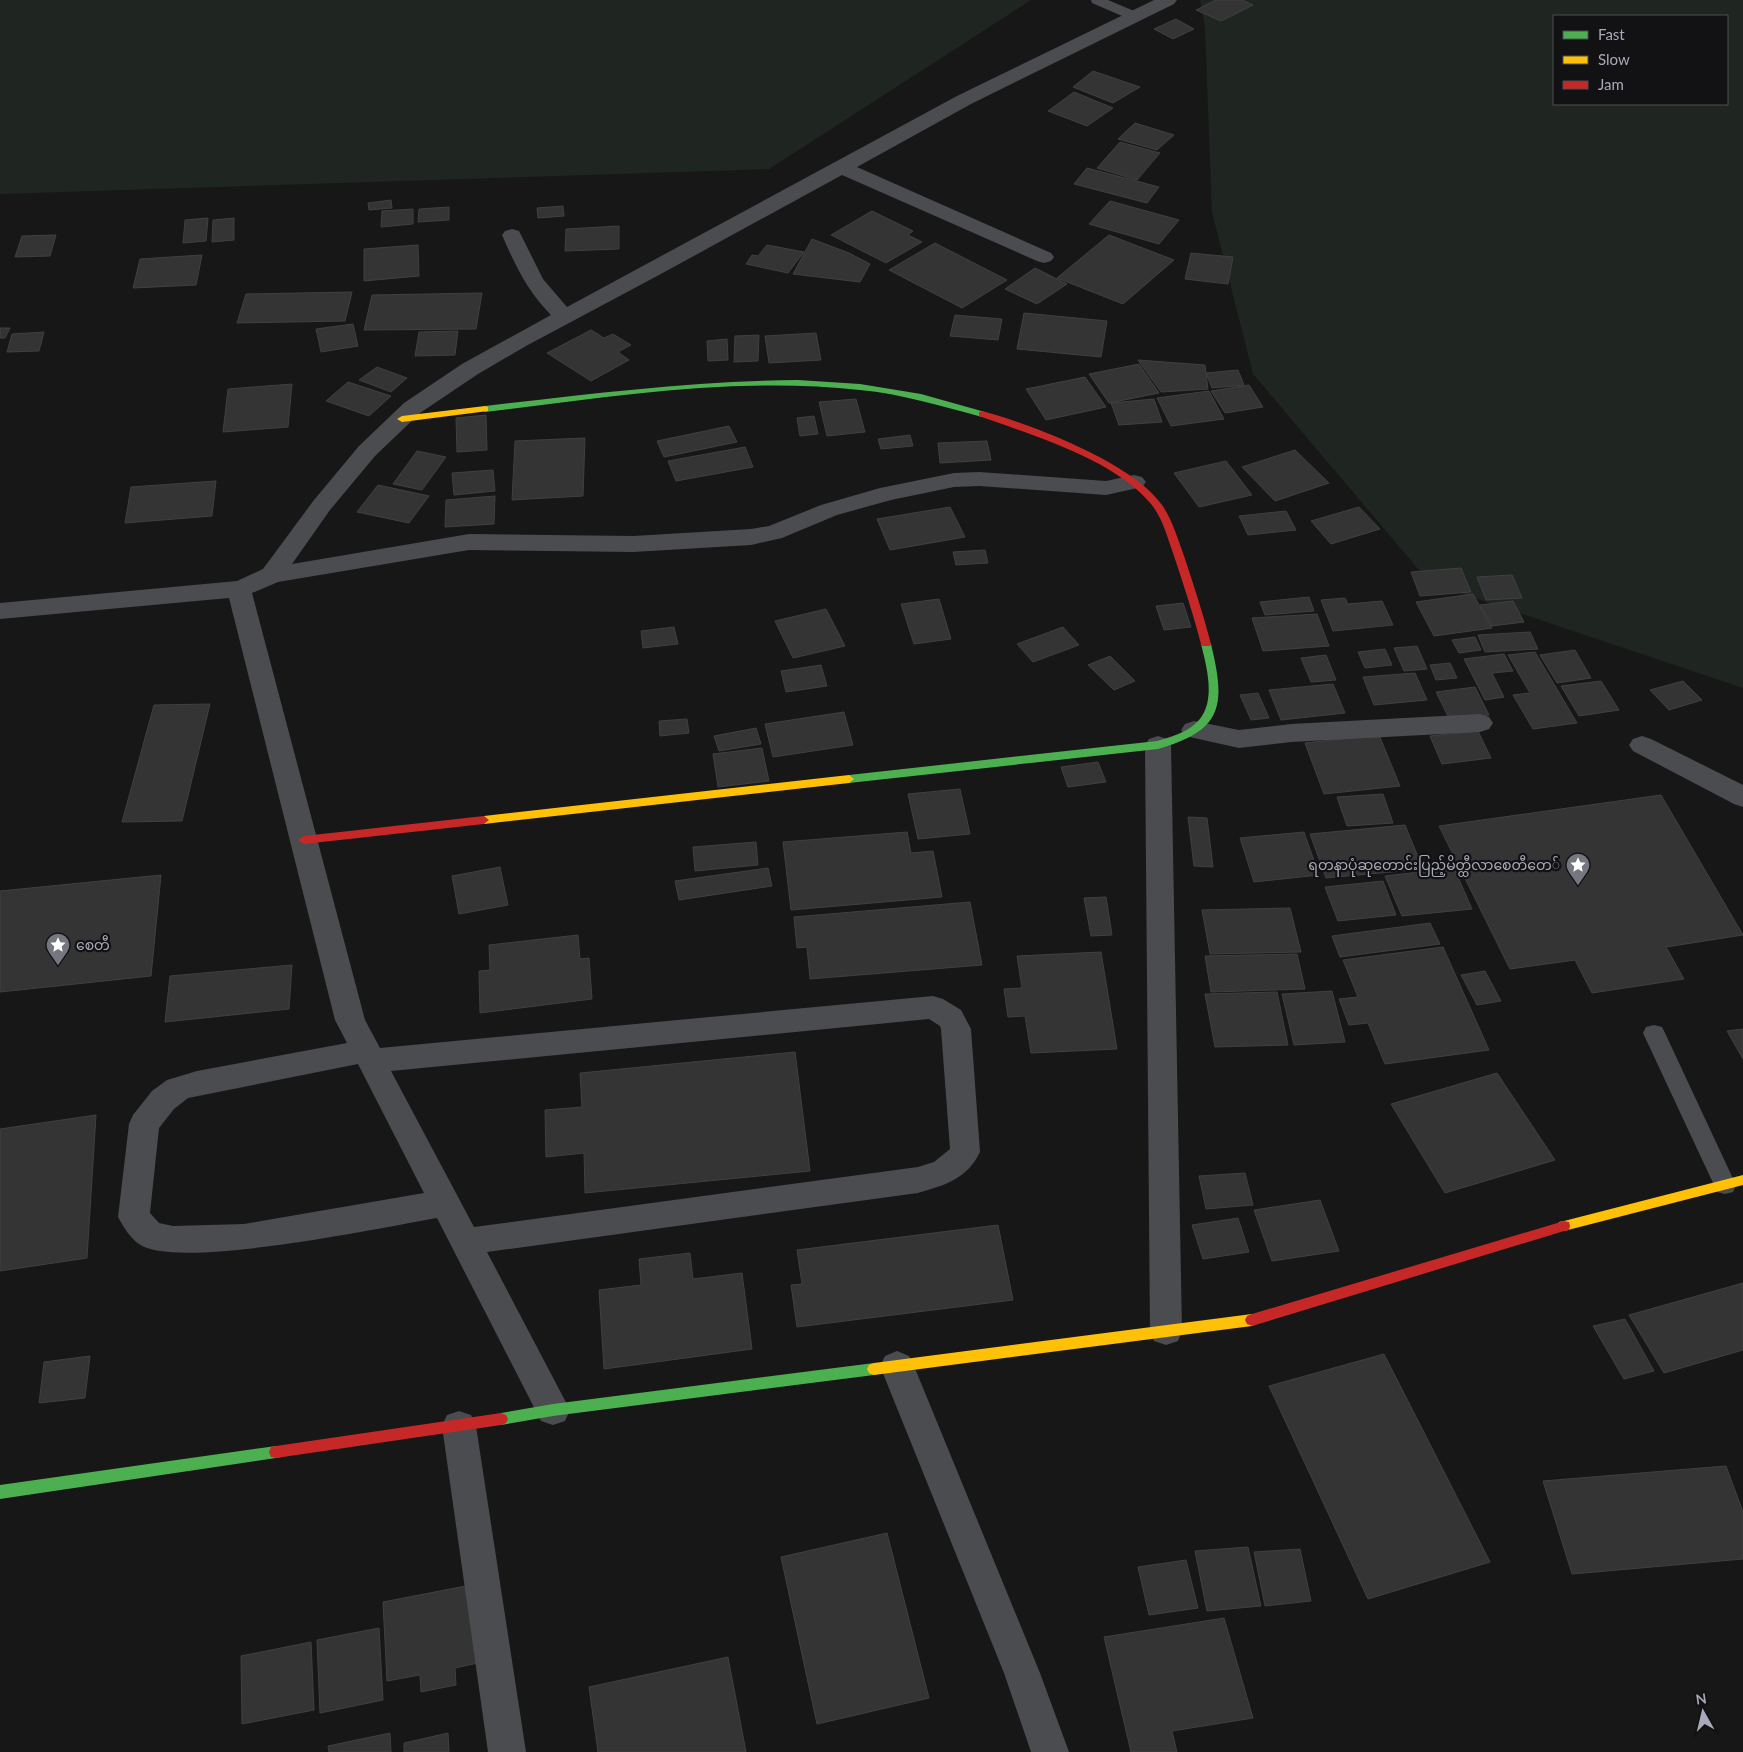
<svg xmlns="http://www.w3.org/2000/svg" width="1743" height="1752" font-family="Lato,'Noto Sans Myanmar',sans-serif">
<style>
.green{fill:#1f2621;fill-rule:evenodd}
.building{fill:#343435;stroke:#404043}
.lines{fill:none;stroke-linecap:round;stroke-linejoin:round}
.lane{fill:#4b4c50;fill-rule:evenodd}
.street{fill:#4b4c50;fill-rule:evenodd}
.fast{fill:#4caf50;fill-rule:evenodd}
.slow{fill:#ffc107;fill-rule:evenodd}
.jam{fill:#c62828;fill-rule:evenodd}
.labels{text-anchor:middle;stroke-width:4.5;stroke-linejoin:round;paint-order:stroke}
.poi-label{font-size:14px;fill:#a8aab9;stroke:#121113;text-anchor:end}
</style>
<rect width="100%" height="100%" fill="#171717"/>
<!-- green -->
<g class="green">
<path d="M0,0H1031L769,169L0,194Z"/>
<path d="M1200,0H1743V688L1430,583L1253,374L1212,212L1205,28ZM1554,16H1727V104H1554Z"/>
</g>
<!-- building -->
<g class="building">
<path d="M1216,0H1242L1253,5L1221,21L1196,10Z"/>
<path d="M1176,19L1194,29L1173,39L1154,29Z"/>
<path d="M1093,71L1140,87L1113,103L1073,87Z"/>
<path d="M1074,92L1113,108L1087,126L1048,111Z"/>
<path d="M1135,123L1174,135L1157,150L1118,139Z"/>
<path d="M1120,142L1160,153L1137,180L1097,168Z"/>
<path d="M1087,168L1159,187L1147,203L1074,184Z"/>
<path d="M391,200L392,208L369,210L368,203Z"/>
<path d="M1110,201L1179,220L1159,244L1089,224Z"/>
<path d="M563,206L564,216L538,218L537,208Z"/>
<path d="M449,207V220L418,222L419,209Z"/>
<path d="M413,209V224L381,227L382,211Z"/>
<path d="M872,211L913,231L908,235L922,242L886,263L831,235Z"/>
<path d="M208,218L206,241L183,243L185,220Z"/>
<path d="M234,218V240L212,242L213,220Z"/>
<path d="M619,226V249L565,251L566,229Z"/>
<path d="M56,235L50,256L15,257L22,236Z"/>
<path d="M1109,235L1174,260L1123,304L1057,278Z"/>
<path d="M812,239L849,253L870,264L860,282L793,274Z"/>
<path d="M935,243L1007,280L962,308L889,270Z"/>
<path d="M418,245L419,276L364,281V249Z"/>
<path d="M767,245L804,252L788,273L746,264L752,255L758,256Z"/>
<path d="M1191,253L1233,257L1228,284L1185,279Z"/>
<path d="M202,255L196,285L133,288L140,259Z"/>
<path d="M1035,268L1067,284L1037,304L1005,289Z"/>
<path d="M352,292L345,321L237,323L246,294Z"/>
<path d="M482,293L476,329L364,330L372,295Z"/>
<path d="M1024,313L1107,321L1101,357L1017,349Z"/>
<path d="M955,315L1002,319L998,340L950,336Z"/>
<path d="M353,324L358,346L321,352L316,329Z"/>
<path d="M0,328H10L5,338H0Z"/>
<path d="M591,330L604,338L613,334L631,345L618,352L629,360L591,381L547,353Z"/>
<path d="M458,331L455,355L415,356L419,332Z"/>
<path d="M44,332L39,351L7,352L12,334Z"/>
<path d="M816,333L821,360L769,363L765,336Z"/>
<path d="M759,335L758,361L734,362L735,336Z"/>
<path d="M727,339L728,360L708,361L707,341Z"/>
<path d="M1138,360L1205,365L1208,389L1161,392Z"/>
<path d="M1139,364L1159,393L1109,403L1089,374Z"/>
<path d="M377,367L407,378L391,392L359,380Z"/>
<path d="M1238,370L1244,385L1212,388L1206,373Z"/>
<path d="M1085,377L1106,407L1046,420L1026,389Z"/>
<path d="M348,382L391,396L369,416L326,401Z"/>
<path d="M292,384L288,427L223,432L228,389Z"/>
<path d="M1249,385L1263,407L1225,413L1211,391Z"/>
<path d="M1209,391L1224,419L1171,426L1157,398Z"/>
<path d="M856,399L865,432L827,436L819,402Z"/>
<path d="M1154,399L1162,422L1119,425L1111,403Z"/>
<path d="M486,415L487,450L457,452L456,418Z"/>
<path d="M814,416L818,434L800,436L797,418Z"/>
<path d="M729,426L737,442L664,457L657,441Z"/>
<path d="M910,435L913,446L881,449L878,439Z"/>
<path d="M585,438L583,496L512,500L515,441Z"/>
<path d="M987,441L991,460L940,463L938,443Z"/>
<path d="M745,447L753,467L676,481L668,461Z"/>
<path d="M1295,450L1329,483L1275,501L1242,467Z"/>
<path d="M417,451L446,457L422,490L393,484Z"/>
<path d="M1226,461L1252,495L1199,507L1174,473Z"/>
<path d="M493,470L495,491L454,495L452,473Z"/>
<path d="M216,481L212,516L125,523L131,487Z"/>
<path d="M378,485L429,496L409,523L357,512Z"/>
<path d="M495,496L494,524L445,527L446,500Z"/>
<path d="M950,507L965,537L890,550L877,519Z"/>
<path d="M1359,507L1380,529L1331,544L1311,521Z"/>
<path d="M1286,511L1296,530L1248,535L1239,516Z"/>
<path d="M985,550L988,563L956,565L953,552Z"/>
<path d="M1461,568L1471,592L1420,596L1411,572Z"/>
<path d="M1512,575L1522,598L1486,600L1477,577Z"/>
<path d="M1473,594L1492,628L1434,636L1416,602Z"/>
<path d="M1309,597L1314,611L1265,615L1260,602Z"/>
<path d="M1345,598L1348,604L1382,601L1393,625L1333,631L1321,600Z"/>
<path d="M939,599L951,639L914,644L901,604Z"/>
<path d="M1513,601L1524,622L1492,626L1480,605Z"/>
<path d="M1183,603L1191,627L1164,630L1156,606Z"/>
<path d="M826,609L845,646L793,658L775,621Z"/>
<path d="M1317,614L1329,646L1263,651L1252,618Z"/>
<path d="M674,627L678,644L643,648L641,631Z"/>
<path d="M1063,627L1079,645L1033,662L1017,644Z"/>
<path d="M1530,632L1538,649L1485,652L1478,635Z"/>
<path d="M1475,637L1481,650L1459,653L1452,640Z"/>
<path d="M1417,646L1427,669L1404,671L1394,648Z"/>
<path d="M1385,649L1392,665L1365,668L1358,652Z"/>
<path d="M1575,650L1591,678L1557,683L1540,655Z"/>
<path d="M1535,652L1577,723L1533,729L1513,695L1530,693L1508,655Z"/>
<path d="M1504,654L1513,671L1492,673L1504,697L1485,700L1464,659Z"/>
<path d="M1326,655L1336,680L1311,682L1301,658Z"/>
<path d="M1110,656L1135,681L1114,690L1088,665Z"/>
<path d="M1450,663L1457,678L1436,680L1430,665Z"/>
<path d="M821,665L827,686L786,692L781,671Z"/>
<path d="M1415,673L1427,700L1374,705L1363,677Z"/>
<path d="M1601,681L1619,710L1579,716L1561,686Z"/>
<path d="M1683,681L1702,700L1669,710L1650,690Z"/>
<path d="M1333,684L1345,713L1281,720L1269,690Z"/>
<path d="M1475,687L1489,715L1450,720L1436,692Z"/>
<path d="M1258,693L1269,718L1251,720L1240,695Z"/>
<path d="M210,704L182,821L122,822L154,705Z"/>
<path d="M844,712L853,745L773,757L765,724Z"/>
<path d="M687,719L689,733L660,736L659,721Z"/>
<path d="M756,728L761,744L719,751L714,736Z"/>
<path d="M1478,731L1491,758L1442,764L1430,736Z"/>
<path d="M1379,735L1400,786L1324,794L1305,743Z"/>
<path d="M762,748L769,781L718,787L713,754Z"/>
<path d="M1098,762L1106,782L1068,787L1061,767Z"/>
<path d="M960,789L970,834L918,839L908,794Z"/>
<path d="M1383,794L1393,823L1347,826L1337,797Z"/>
<path d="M1661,795L1743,935L1666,947L1684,979L1592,993L1575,960L1510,969L1439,826Z"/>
<path d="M1188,817L1207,818L1213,867L1194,866Z"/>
<path d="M1405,825L1423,869L1326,878L1310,834Z"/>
<path d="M907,832L911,853L933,851L942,897L791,910L783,842Z"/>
<path d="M1304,832L1319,875L1254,882L1240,838Z"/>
<path d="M756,842L758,865L695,871L693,847Z"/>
<path d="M500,867L508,905L459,914L452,876Z"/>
<path d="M768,868L772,886L679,900L675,881Z"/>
<path d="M1454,868L1472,909L1402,916L1385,876Z"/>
<path d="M161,875L151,976L0,992V891Z"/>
<path d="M1383,881L1396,915L1338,921L1325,887Z"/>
<path d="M1106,897L1112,935L1091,936L1084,898Z"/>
<path d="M970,902L982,965L810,979L807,947L797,948L794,917Z"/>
<path d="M1290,908L1301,952L1210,954L1202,910Z"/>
<path d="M1430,923L1440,944L1340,957L1332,936Z"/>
<path d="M578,935L580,959L589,958L592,999L480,1013L479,971L490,970L489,945Z"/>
<path d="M1443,947L1489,1050L1385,1064L1368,1023L1349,1025L1339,999L1358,997L1343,960Z"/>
<path d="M1101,952L1117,1049L1031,1053L1025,1016L1008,1017L1004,989L1022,988L1017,956Z"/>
<path d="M1297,954L1305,989L1211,992L1205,956Z"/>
<path d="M292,965L289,1009L165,1022L170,976Z"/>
<path d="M1485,971L1501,1001L1477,1005L1461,975Z"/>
<path d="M1332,991L1345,1042L1294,1045L1282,994Z"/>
<path d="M1277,992L1288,1045L1215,1047L1205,994Z"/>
<path d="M1743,1029V1059L1727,1031Z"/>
<path d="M795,1052L810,1171L585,1193L584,1153L546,1157L545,1110L582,1107L580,1073Z"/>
<path d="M1497,1073L1555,1160L1445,1193L1391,1104Z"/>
<path d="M96,1115L87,1258L0,1271V1129Z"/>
<path d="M1245,1173L1253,1205L1206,1209L1199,1176Z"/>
<path d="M1320,1200L1339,1251L1272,1261L1254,1210Z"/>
<path d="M1238,1218L1249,1252L1203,1259L1192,1225Z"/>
<path d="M998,1225L1013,1300L797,1327L791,1285L802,1284L797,1250Z"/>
<path d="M690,1253L693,1279L742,1273L752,1349L604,1369L599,1290L641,1285L639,1259Z"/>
<path d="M1743,1283V1350L1664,1373L1629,1315Z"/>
<path d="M1625,1319L1654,1371L1624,1379L1593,1326Z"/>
<path d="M1384,1354L1490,1562L1368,1599L1269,1386Z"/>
<path d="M90,1356L85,1398L39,1403L44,1362Z"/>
<path d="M1726,1466L1743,1512V1559L1572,1574L1543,1481Z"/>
<path d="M887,1533L929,1698L817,1724L781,1557Z"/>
<path d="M1248,1547L1261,1606L1207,1611L1195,1551Z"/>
<path d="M1300,1549L1311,1601L1265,1606L1254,1552Z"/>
<path d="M1186,1560L1198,1608L1149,1615L1138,1567Z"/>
<path d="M471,1585L478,1663L455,1668L456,1685L421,1692L420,1675L387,1681L383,1602Z"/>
<path d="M1224,1618L1253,1718L1172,1731L1177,1752H1131L1104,1637Z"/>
<path d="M379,1628L383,1700L320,1713L317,1640Z"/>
<path d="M311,1642L314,1710L242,1724L241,1656Z"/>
<path d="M728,1657L746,1752H598L589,1687Z"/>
<path d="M390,1733L391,1752H329L328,1746Z"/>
<path d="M448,1733L449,1752H404V1743Z"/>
</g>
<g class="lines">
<!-- lane -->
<g class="lane">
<path d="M1091,0H1108L1139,13L1140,16L1134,20L1129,19L1092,3Z"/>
<path d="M1654,1025L1662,1027L1665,1033L1736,1185L1733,1192L1725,1194L1717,1192L1714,1185L1643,1033L1646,1027Z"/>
</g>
<!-- street -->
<g class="street">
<path d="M1154,0H1177L1174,4L971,104L857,167L1051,253L1054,257L1051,261L1044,263L1037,261L842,175L659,275L526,346L478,374L420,413L375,456L330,510L292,564L469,534L633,536L751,529L769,526L821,505L880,488L954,473L979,472L1106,481L1134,475L1142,477L1146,482L1142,487L1106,495L979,486L954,487L891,500L837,515L782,538L751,545L633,552L469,550L278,582L252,593L365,1020L380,1048L933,996L943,999L961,1010L971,1029L980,1152C967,1179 945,1185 918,1193L487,1252L570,1410L565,1421L553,1425L541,1421L437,1218C384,1227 177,1271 139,1244C130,1238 123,1226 118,1217L129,1124L133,1115L152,1091L167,1080L197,1071L347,1043L335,1020L229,598L0,619V603L237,581L263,569L314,500L359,446L404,403L462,364L551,315C528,292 515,265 502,235L505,231L512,229L519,231L543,279L567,307L957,96ZM929,1019L940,1026L941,1029L950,1149L934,1162L918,1167L474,1227L391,1071ZM358,1064L424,1193L244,1224L173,1226L159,1223L150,1213L159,1128L174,1109L188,1098Z"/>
<path d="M1480,714L1489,717L1493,723L1489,729L1480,732L1291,742L1239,748L1185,736L1181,730L1185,724L1194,721L1239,730L1291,724Z"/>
<path d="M1158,736L1167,739L1171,745L1182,1331L1178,1341L1166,1345L1154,1341L1150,1331L1145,745L1149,739Z"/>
<path d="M1642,736L1651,739L1743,785V807L1734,804L1633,751L1629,745L1633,739Z"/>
<path d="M897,1351L909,1356L914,1366L1040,1673L1069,1752H1031L1004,1673L880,1366L885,1356Z"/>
<path d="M459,1411L471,1415L476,1426L526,1752H488L442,1426L447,1415Z"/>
</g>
<!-- fast -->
<g class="fast">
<path d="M798,380L860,384L921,394L985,412L987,414L982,417C941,406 902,394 860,390C735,376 609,397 485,412L480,409L485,406C589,394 693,381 798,380Z"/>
<path d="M1206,641L1211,644C1226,706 1223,730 1158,749L849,783L844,779L849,775L1157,741C1170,737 1186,733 1196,723C1217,704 1207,668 1201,644Z"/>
<path d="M874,1363L879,1365L881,1369L879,1373L874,1375L553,1416L501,1425L496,1423L494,1419L496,1415L501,1413L553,1404Z"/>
<path d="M276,1446L281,1447L283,1452L281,1457L276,1458L0,1499V1485Z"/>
</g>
<!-- slow -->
<g class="slow">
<path d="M485,406L488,407V411L402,422L397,419L402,416Z"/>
<path d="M849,775L854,779L849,783L484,824L479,820L484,816Z"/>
<path d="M1743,1175V1185L1564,1231L1559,1230L1558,1226L1559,1222L1564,1221Z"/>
<path d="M1252,1314L1257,1316L1259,1320L1257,1324L1252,1326L874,1375L869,1373L867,1369L869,1365L874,1363Z"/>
</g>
<!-- jam -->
<g class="jam">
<path d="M982,411C1031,424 1133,463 1162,505C1172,519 1177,537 1183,553C1193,583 1203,613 1211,644L1210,646H1202L1201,644C1193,613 1183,583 1173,553C1167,536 1162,517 1151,504C1114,459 1032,435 979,416V412Z"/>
<path d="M484,816L489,820L484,824L304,844L298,840L304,836Z"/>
<path d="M1564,1221L1569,1222L1570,1226L1569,1230L1564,1231L1252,1326L1247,1324L1245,1320L1247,1316L1252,1314Z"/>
<path d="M501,1413L506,1415L508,1419L506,1423L501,1425L276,1458L271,1457L269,1452L271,1447L276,1446Z"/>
</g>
</g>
<!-- icons -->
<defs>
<symbol id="sight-pin" viewBox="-11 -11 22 30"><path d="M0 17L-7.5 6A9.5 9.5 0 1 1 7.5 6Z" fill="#757780" stroke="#121113"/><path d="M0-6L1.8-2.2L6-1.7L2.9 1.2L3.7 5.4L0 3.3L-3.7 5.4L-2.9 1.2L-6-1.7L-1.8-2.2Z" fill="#fff"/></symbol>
</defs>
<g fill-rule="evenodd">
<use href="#sight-pin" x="1564" y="851" width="28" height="38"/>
<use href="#sight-pin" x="44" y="931" width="28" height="38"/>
</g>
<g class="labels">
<!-- poi labels -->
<g class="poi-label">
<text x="1560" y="870">ရတနာပုံဆုတောင်းပြည့်မိတ္ထီလာစေတီတေ်</text>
<text x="76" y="950" text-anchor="start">စေတီ</text>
</g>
</g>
<!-- legend -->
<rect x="1553" y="15" width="175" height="90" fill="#121113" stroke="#4e4e55"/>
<rect x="1563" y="31" width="25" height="8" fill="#4caf50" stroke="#4e4e55"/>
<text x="1598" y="40" font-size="15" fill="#a8aab9">Fast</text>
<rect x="1563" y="56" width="25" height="8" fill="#ffc107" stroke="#4e4e55"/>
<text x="1598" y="65" font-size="15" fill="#a8aab9">Slow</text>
<rect x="1563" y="81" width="25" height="8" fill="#c62828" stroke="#4e4e55"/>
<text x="1598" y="90" font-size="15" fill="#a8aab9">Jam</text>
<!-- north arrow -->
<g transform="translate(1703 1712) rotate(352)" stroke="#121113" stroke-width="4" paint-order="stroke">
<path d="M0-4L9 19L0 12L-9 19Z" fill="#a8aab9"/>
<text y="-8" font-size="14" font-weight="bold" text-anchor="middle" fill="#a8aab9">N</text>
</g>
</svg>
